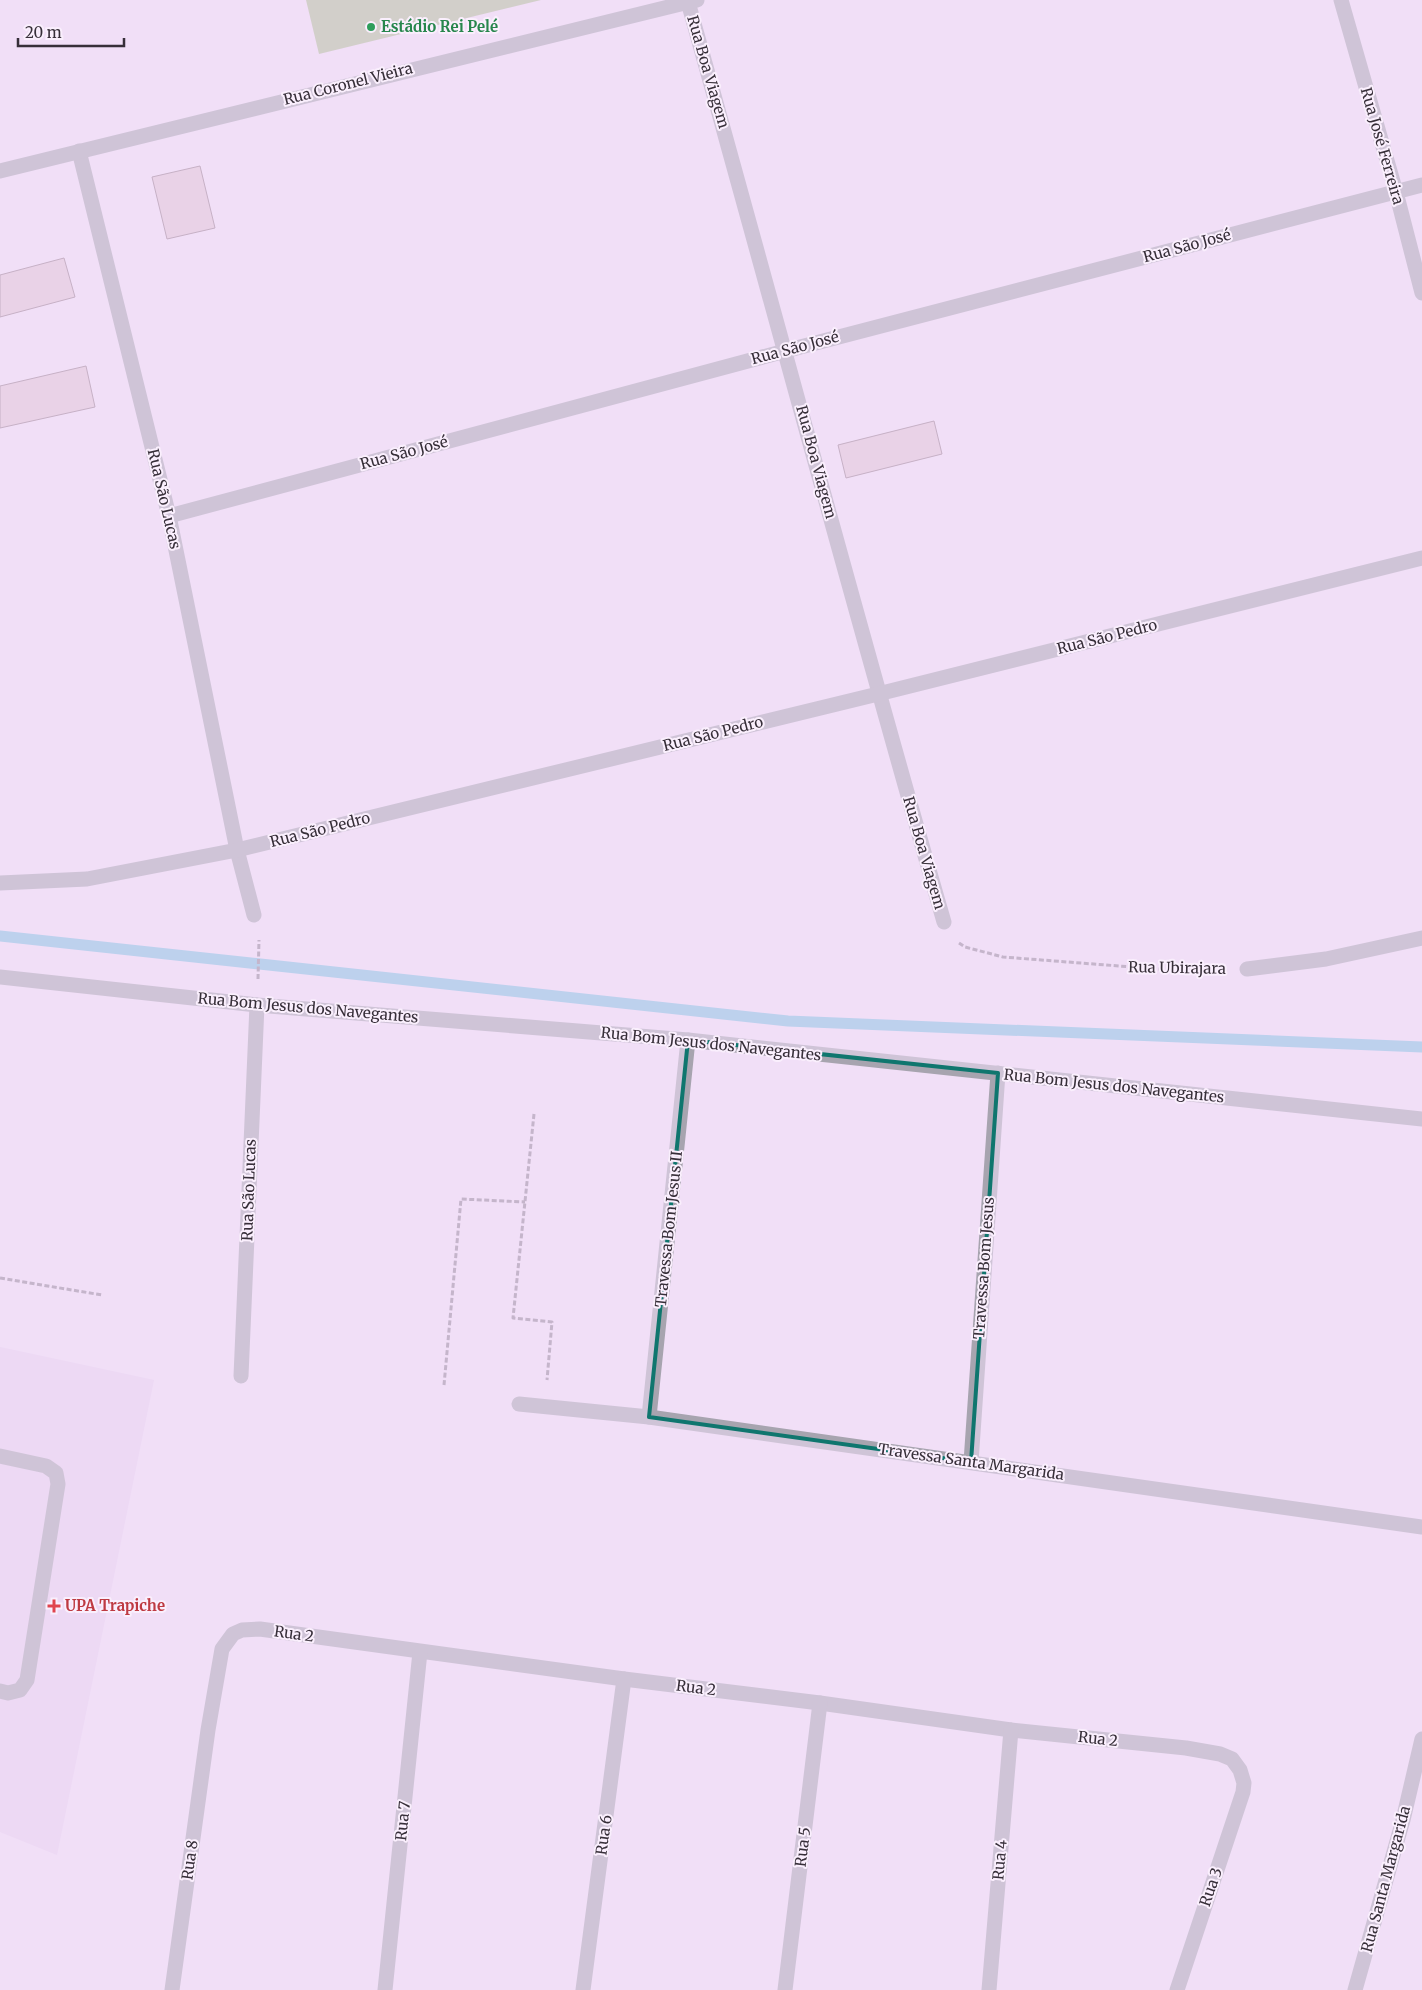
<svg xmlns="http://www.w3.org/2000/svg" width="1422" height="1990" font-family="Merriweather,serif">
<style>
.built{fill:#e8d2ef}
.green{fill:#aebd93}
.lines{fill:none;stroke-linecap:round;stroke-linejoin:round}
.stream{stroke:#7ec1e1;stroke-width:11}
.building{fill:#dfc3d3;stroke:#947a89}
.path{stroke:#908494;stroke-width:3;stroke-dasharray:5 2.5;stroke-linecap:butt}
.lane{stroke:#a7a4af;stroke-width:15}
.street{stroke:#a7a4af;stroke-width:15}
.marked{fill:none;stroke:#0f766e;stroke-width:4;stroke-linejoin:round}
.leisure-dot{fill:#2e9e5b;stroke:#faeffd;stroke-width:2}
.health-dot{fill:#e0444e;stroke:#faeffd;stroke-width:2}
.labels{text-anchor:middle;stroke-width:4;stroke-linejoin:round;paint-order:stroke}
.leisure-label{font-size:15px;font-weight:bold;fill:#27864d;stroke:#faeffd;text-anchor:start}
.street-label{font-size:15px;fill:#372f39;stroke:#faeffd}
.health-label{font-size:15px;font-weight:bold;fill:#be3a42;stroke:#faeffd;text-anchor:start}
</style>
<rect width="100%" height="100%" fill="#f1dff7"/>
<!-- built -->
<path class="built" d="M0,1347L154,1380L57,1855L0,1832Z"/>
<!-- green -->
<path class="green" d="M306,0H541L319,54Z"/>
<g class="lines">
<!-- stream -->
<path class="stream" d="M0,936L788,1021L1422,1047"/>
</g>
<!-- building -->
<g class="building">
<path d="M200,166L215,228L167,239L152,177Z"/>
<path d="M64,258L75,297L0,317V275Z"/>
<path d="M86,366L95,407L0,428V386Z"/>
<path d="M934,421L942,454L846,478L838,445Z"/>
</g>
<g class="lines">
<!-- path -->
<g class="path">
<path d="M959,943L965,947L1003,957L1158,969H1222"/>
<path d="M258,979L259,940"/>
<path d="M534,1114L513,1318L552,1322L547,1380"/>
<path d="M0,1278L102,1295"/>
<path d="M444,1385L461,1199L525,1202"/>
</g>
<!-- lane -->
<path class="lane" d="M0,1456L46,1466L56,1473L58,1484L27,1680L20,1690L8,1693L0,1691"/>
<!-- street -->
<g class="street">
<path d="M1341,0L1396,192L1422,293"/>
<path d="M688,2C774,309 856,617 944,922"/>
<path d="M79,151L169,516L237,850L254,915"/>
<path d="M0,171L697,0"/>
<path d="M169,516L785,351L1422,185"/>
<path d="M0,883L87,879L237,850L878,694L1422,558"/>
<path d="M1247,969L1326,959L1422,938"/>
<path d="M0,977L257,1005L688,1040L1422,1119"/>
<path d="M241,1376L257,1005"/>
<path d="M519,1404L649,1417L1422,1527"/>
<path d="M649,1417L688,1040"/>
<path d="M971,1462L998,1073"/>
<path d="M172,1990L208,1730L222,1649L233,1634L242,1630L260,1629L624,1679L820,1703L1011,1730L1186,1748L1220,1754L1232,1759L1240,1770L1244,1783L1243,1792L1177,1990"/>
<path d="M385,1990L420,1652"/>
<path d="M583,1990L624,1679"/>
<path d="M785,1990L820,1703"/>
<path d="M989,1990L1011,1730"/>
<path d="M1355,1990L1403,1820L1422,1739"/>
</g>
</g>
<!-- marked area -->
<path d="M0 0H1422V1990H0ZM688,1040L998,1073L971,1462L649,1417Z" fill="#f1dff7" fill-opacity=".55" fill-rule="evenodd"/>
<path class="marked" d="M688,1040L998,1073L971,1462L649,1417Z"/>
<!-- markers -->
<circle class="leisure-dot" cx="371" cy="27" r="5"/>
<path class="health-dot" d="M51.5 1598.5h5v5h5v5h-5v5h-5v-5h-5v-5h5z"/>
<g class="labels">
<!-- leisure labels -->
<g class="leisure-label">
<text x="381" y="32">Estádio Rei Pelé</text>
</g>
<!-- street labels -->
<g class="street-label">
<text transform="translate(708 72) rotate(74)" y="5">Rua Boa Viagem</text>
<text transform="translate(348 84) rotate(-14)" y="5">Rua Coronel Vieira</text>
<text transform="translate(1382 146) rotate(74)" y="5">Rua José Ferreira</text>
<text transform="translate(1187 246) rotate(-15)" y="5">Rua São José</text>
<text transform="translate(795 348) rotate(-15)" y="5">Rua São José</text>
<text transform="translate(404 453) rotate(-15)" y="5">Rua São José</text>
<text transform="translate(816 462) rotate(75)" y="5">Rua Boa Viagem</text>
<text transform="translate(164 499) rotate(77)" y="5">Rua São Lucas</text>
<text transform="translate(1107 637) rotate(-14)" y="5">Rua São Pedro</text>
<text transform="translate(713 734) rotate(-14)" y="5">Rua São Pedro</text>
<text transform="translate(320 830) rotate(-14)" y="5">Rua São Pedro</text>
<text transform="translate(924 853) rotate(74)" y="5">Rua Boa Viagem</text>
<text transform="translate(1177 968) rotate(1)" y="5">Rua Ubirajara</text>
<text transform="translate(308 1008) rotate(5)" y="5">Rua Bom Jesus dos Navegantes</text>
<text transform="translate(711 1044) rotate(6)" y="5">Rua Bom Jesus dos Navegantes</text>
<text transform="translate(1114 1086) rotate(6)" y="5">Rua Bom Jesus dos Navegantes</text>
<text transform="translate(249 1190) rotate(-88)" y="5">Rua São Lucas</text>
<text transform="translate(669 1229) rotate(-84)" y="5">Travessa Bom Jesus II</text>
<text transform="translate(984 1268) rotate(-86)" y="5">Travessa Bom Jesus</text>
<text transform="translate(971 1462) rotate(8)" y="5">Travessa Santa Margarida</text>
<text transform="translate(294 1634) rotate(8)" y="5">Rua 2</text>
<text transform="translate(696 1688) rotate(7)" y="5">Rua 2</text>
<text transform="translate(1098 1739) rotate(6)" y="5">Rua 2</text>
<text transform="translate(403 1821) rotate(-84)" y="5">Rua 7</text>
<text transform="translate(604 1835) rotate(-82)" y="5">Rua 6</text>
<text transform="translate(803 1847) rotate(-83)" y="5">Rua 5</text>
<text transform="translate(190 1860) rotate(-82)" y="5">Rua 8</text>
<text transform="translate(1000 1860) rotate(-85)" y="5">Rua 4</text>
<text transform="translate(1386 1879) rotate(-75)" y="5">Rua Santa Margarida</text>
<text transform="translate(1211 1887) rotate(-71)" y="5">Rua 3</text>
</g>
<!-- health labels -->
<g class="health-label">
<text x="65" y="1611">UPA Trapiche</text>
</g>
</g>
<!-- scale -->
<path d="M18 38v8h106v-8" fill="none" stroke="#372f39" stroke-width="2.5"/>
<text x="25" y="38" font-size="15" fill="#372f39" stroke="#faeffd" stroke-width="4" paint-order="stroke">20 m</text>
</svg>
